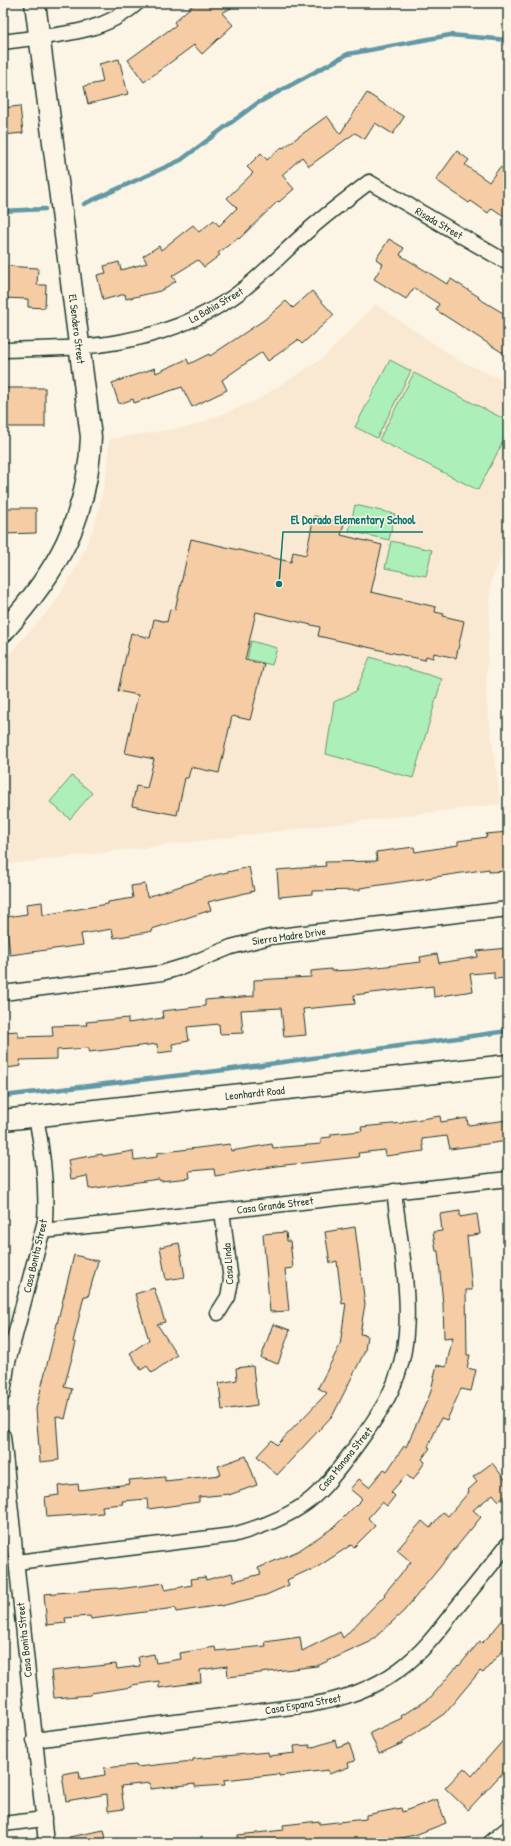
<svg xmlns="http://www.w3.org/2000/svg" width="511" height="1846" font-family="'Patrick Hand',sans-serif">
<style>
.built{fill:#fae9d2}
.green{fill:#adefb8;stroke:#669676}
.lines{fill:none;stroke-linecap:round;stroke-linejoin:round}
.stream{stroke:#6298a5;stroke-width:4.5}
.building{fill:#f6cca5;stroke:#1f3d34}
.street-casing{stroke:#1f3d34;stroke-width:17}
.secondary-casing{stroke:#1f3d34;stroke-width:23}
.street{stroke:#fcf5e5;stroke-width:14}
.secondary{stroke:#fcf5e5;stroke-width:20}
.labels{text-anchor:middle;stroke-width:3;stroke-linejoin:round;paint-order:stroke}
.street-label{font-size:11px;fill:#1f3d34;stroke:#fcf5e5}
.leader{fill:none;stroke:#0f766e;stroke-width:1.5}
.callout-dot{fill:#0f766e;stroke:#fcf5e5;stroke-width:1.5}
.callout-label{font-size:12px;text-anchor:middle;font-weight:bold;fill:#0f766e;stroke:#fcf5e5;stroke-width:3;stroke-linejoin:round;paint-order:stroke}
</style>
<rect width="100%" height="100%" fill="#fcf5e5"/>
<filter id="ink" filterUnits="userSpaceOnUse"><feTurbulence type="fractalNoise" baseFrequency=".025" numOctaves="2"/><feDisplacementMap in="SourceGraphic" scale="8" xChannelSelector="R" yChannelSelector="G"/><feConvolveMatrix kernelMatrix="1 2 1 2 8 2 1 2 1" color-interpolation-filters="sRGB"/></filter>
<g filter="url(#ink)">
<!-- built -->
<path class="built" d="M375,304L460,361L508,382V541L491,581L486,696L501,804L3,865V661L53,605L76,568L93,529L99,508L108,465L109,439L193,426L257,400L323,358Z"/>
<!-- green -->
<g class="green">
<path d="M390,360L411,371L377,438L355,427Z"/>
<path d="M414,373L508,421V432L478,490L379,440Z"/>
<path d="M355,505L395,514L389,540L349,531Z"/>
<path d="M391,541L432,550L426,576L385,568Z"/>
<path d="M251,641L277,648L272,665L247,659Z"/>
<path d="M370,657L442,679L413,778L326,754L334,702L356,691Z"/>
<path d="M72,776L92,793L70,819L50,802Z"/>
</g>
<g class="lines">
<!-- stream -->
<g class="stream">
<path d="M84,204L181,160L256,104L348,54L450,35L508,40"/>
<path d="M3,211L45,209"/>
<path d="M3,1096L225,1070L508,1031"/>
</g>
</g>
<!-- building -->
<g class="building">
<path d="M195,3H240L222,13L233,25L202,54L194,45L144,82L128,60L176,25L174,22Z"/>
<path d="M119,59L128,94L88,104L84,86L103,82L99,64Z"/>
<path d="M367,93L404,117L393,134L375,123L365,139L355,133L309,166L302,157L282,175L294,189L279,202L278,201L239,239L238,238L218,253L220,255L204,267L198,260L172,276L176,281L160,291L126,299L125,294L103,300L97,275L106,273L104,266L119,262L121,270L147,263L143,256L159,246L161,250L193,225L199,232L214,220L219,226L237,208L227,198L253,173L247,167L261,153L267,160L282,147L283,148L327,116L340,134Z"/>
<path d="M20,106L23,133L3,135V108Z"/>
<path d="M457,151L469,160L465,165L489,182L500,167L508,172V219L492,208L488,213L471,201L469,203L436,180Z"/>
<path d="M389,239L404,248L400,255L447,284L451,279L479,297L478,298L508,316V345L503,353L436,310L439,304L414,288L406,299L374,279L383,264L376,259Z"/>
<path d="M3,266L38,268L37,285H46L45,308L28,307V299L3,298Z"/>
<path d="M312,291L334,315L302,344L298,340L268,361L262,352L222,380L227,390L192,407L182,387L134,403L133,399L119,404L112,383L155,368L156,373L187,359L189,364L209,354L210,356L264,320L286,301L293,308Z"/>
<rect x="3" y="388" width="42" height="39"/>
<path d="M3,508H36V533L3,534Z"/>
<path d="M314,516L344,523L341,535L382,545L371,592L436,607L435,612L444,614L443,616L464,621L456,658L434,653L433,658L426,656L425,660L318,636L320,627L256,612L245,660L264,664L250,720L232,716L219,773L191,767L188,778H185L177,815L132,806L136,786L147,788L154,759L125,753L138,695L118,691L131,633L150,638L154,619L167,622L170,609L175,610L191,539L291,562L293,552L306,555Z"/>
<path d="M508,832V871L489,872V869L360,888V890L312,891V894L279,897L277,870L326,866L325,862L377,861L376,852L414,847L415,852L458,845V841L487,837L486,834Z"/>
<path d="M249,867L254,891L208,902L211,910L152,929L153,931L114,938L112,929L81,934L83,945L10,955L6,917L27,914L26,904L42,902L43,915L108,904V902L133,898L131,886L145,884L147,897L211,876Z"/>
<path d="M508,948V978L494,979V972L470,974L473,991L434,997L433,986L354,995L355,1004L303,1009L306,1035L284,1037L281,1008L241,1010L243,1033L220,1034L219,1024L187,1027L189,1041L172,1044L173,1051L158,1053L157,1044L89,1052V1048L57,1050V1059L20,1060L21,1066L7,1068L6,1062H3V1032L18,1031V1037L53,1036L52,1026L87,1025L86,1022L128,1018V1023L163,1018L162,1011L205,1006V1000L254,996V980L311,977V971L331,969V971L352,970L421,962L420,957L437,954L439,963L478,957L477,951Z"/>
<path d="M440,1116L441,1122L467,1118L468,1125L508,1120V1141L450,1149L447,1136L422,1139L424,1151L386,1156L385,1150L358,1153L359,1157L276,1166L215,1176L214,1169L189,1171L190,1178L160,1181L159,1179L89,1189L87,1176L71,1179L68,1160L102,1154L103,1156L133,1151L134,1160L157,1157V1153L230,1144L231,1151L272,1144L273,1148L321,1144V1138L331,1137V1134L362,1131L361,1127L403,1123V1122Z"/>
<path d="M460,1211V1217L477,1214L480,1234L467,1236L472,1290H466L467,1355H470L467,1368L476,1370L471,1391L461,1389L447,1420L441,1418L428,1447L430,1448L422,1459L425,1462L413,1480L406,1475L391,1492L395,1496L387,1506L382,1502L368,1518L375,1526L354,1547L351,1545L310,1572L309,1570L287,1580L289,1585L266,1595L221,1606V1605L176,1612L175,1608L91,1619L90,1616L65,1618L66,1623L47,1625L44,1594L117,1588L118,1589L164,1583L165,1590L192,1585L191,1579L205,1577L206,1580L232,1573L234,1581L261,1574L258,1568L298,1551L334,1527L362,1499L350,1489L359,1479L369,1487L384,1469L387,1471L404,1446L406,1447L430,1394L437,1365L446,1367L453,1337L444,1338L443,1304L438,1251H436L433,1232L442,1231L440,1214Z"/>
<path d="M355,1227L365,1304L360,1334L367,1335L365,1351L333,1415L277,1475L257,1456L272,1440L277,1445L327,1393L318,1388L340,1345L346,1303L342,1304L337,1261L330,1263L325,1232Z"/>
<path d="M286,1232L287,1241H290L293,1268L285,1269L289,1311L270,1312L263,1234Z"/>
<path d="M179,1243L185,1277L166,1280L160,1247Z"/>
<path d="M74,1255L98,1261L88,1297L84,1296L73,1342L76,1343L64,1387L72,1389L65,1419L56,1416L59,1460L40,1462L36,1409Z"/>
<path d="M154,1288L165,1322L157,1324L177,1355L152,1373L147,1366L141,1370L130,1353L149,1340L135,1294Z"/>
<path d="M273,1324L290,1330L278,1364L261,1358Z"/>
<path d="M253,1366L257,1405L222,1410L219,1383L237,1380L236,1368Z"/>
<path d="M246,1456L257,1485L229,1495V1494L199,1497V1502L148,1509L147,1499L122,1501L123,1504L102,1506L103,1513L47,1517L45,1497L59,1495L58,1486L78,1484L79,1490L130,1484L129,1480L165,1477V1481L221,1475L218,1466Z"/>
<path d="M492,1463L508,1483V1494L499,1501L493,1494L473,1510L481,1517L404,1611L370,1642L317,1666L228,1677L227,1666L200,1670L201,1682L159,1688V1681L132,1685V1687L91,1693V1695L54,1698L51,1671L116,1664L117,1669L140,1666L138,1657L154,1654L156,1663L181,1659L180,1653L215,1647L216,1651L266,1646L265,1642L300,1637L302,1651L340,1632L343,1638L385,1595L384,1594L411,1562L397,1550L422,1521L430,1528L443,1512L448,1516L469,1492L468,1490L477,1482L473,1477Z"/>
<path d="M508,1613V1644L483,1673L480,1671L444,1714L402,1742L403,1743L379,1754L370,1733L402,1718L401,1716L431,1697L458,1665L459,1666L480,1641L482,1643L491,1634Z"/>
<path d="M508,1735V1767L468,1810L445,1788L464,1768L472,1776Z"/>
<path d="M335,1740L337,1747L349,1743L355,1761L348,1763L349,1767L329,1774L328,1770L279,1776V1774L224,1780L225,1785L195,1787V1784L150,1789V1783L121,1786L124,1809L108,1811L107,1794L66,1801L62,1774L79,1771L80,1779L105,1775L104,1768L136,1765L137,1767L193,1761V1759L268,1752L269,1756L295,1753L294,1746L310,1745V1748Z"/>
<path d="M437,1799L446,1823L415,1835L375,1843H371L370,1840L347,1843H238V1835L284,1830L283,1825L319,1821V1824L366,1819V1815L401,1808L402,1812Z"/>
<path d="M104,1830L107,1843H69V1837Z"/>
</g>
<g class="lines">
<defs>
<g id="street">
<path d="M3,42C49,35 101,36 137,3"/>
<path d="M3,350C28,349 54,349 79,347C132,343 186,328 230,299C257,281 277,258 301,237C322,217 346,200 369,182L508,263"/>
<path d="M3,993L162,973L185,966L231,947L270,937L508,909"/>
<path d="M43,1231L508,1179"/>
<path d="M218,1313L228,1297L231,1281L222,1211"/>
<path d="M3,1394L7,1366L45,1221C47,1185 43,1152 36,1117"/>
<path d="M3,1436L46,1843"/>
<path d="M17,1562L233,1535C258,1528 281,1520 302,1506C321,1493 334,1475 348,1457C377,1418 403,1384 406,1333C410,1290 399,1235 394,1191"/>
<path d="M34,1740L308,1705C341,1700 373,1689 400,1669C422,1653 438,1632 454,1611C472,1589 490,1567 508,1544"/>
<path d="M3,1824L44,1819"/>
<path d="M490,1843L508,1828"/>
</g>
<g id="secondary">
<path d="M3,632C57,572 88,519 91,437L35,3"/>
<path d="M3,1120L508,1065"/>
</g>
</defs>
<!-- street casing -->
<use href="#street" class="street-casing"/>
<!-- secondary casing -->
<use href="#secondary" class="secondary-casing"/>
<!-- street -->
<use href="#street" class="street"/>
<!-- secondary -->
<use href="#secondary" class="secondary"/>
</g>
</g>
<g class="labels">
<!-- street labels -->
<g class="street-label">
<text transform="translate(439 223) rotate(30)" y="4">Risada Street</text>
<text transform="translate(216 305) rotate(-30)" y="4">La Bahia Street</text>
<text transform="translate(77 329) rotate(83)" y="4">El Sendero Street</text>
<text transform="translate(289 936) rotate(-8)" y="4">Sierra Madre Drive</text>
<text transform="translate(255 1093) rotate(-6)" y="4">Leonhardt Road</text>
<text transform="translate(275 1205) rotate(-7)" y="4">Casa Grande Street</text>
<text transform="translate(35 1256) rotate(-77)" y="4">Casa Bonita Street</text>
<text transform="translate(228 1264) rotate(-94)" y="4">Casa Linda</text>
<text transform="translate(345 1459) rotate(-51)" y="4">Casa Manana Street</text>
<text transform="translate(24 1640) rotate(-96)" y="4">Casa Bonita Street</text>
<text transform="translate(303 1704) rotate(-10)" y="4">Casa Espana Street</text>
</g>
</g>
<!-- callouts -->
<path class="leader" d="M279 584L283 532H423"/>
<circle class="callout-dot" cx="279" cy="584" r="4"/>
<g class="callout-label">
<text x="353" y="524">El Dorado Elementary School</text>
</g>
<!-- margin -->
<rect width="511" height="1846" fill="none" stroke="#fcf5e5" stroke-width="16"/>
<rect x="8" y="8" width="495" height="1830" fill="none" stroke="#1f3d34" stroke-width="1.5" filter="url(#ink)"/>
</svg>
